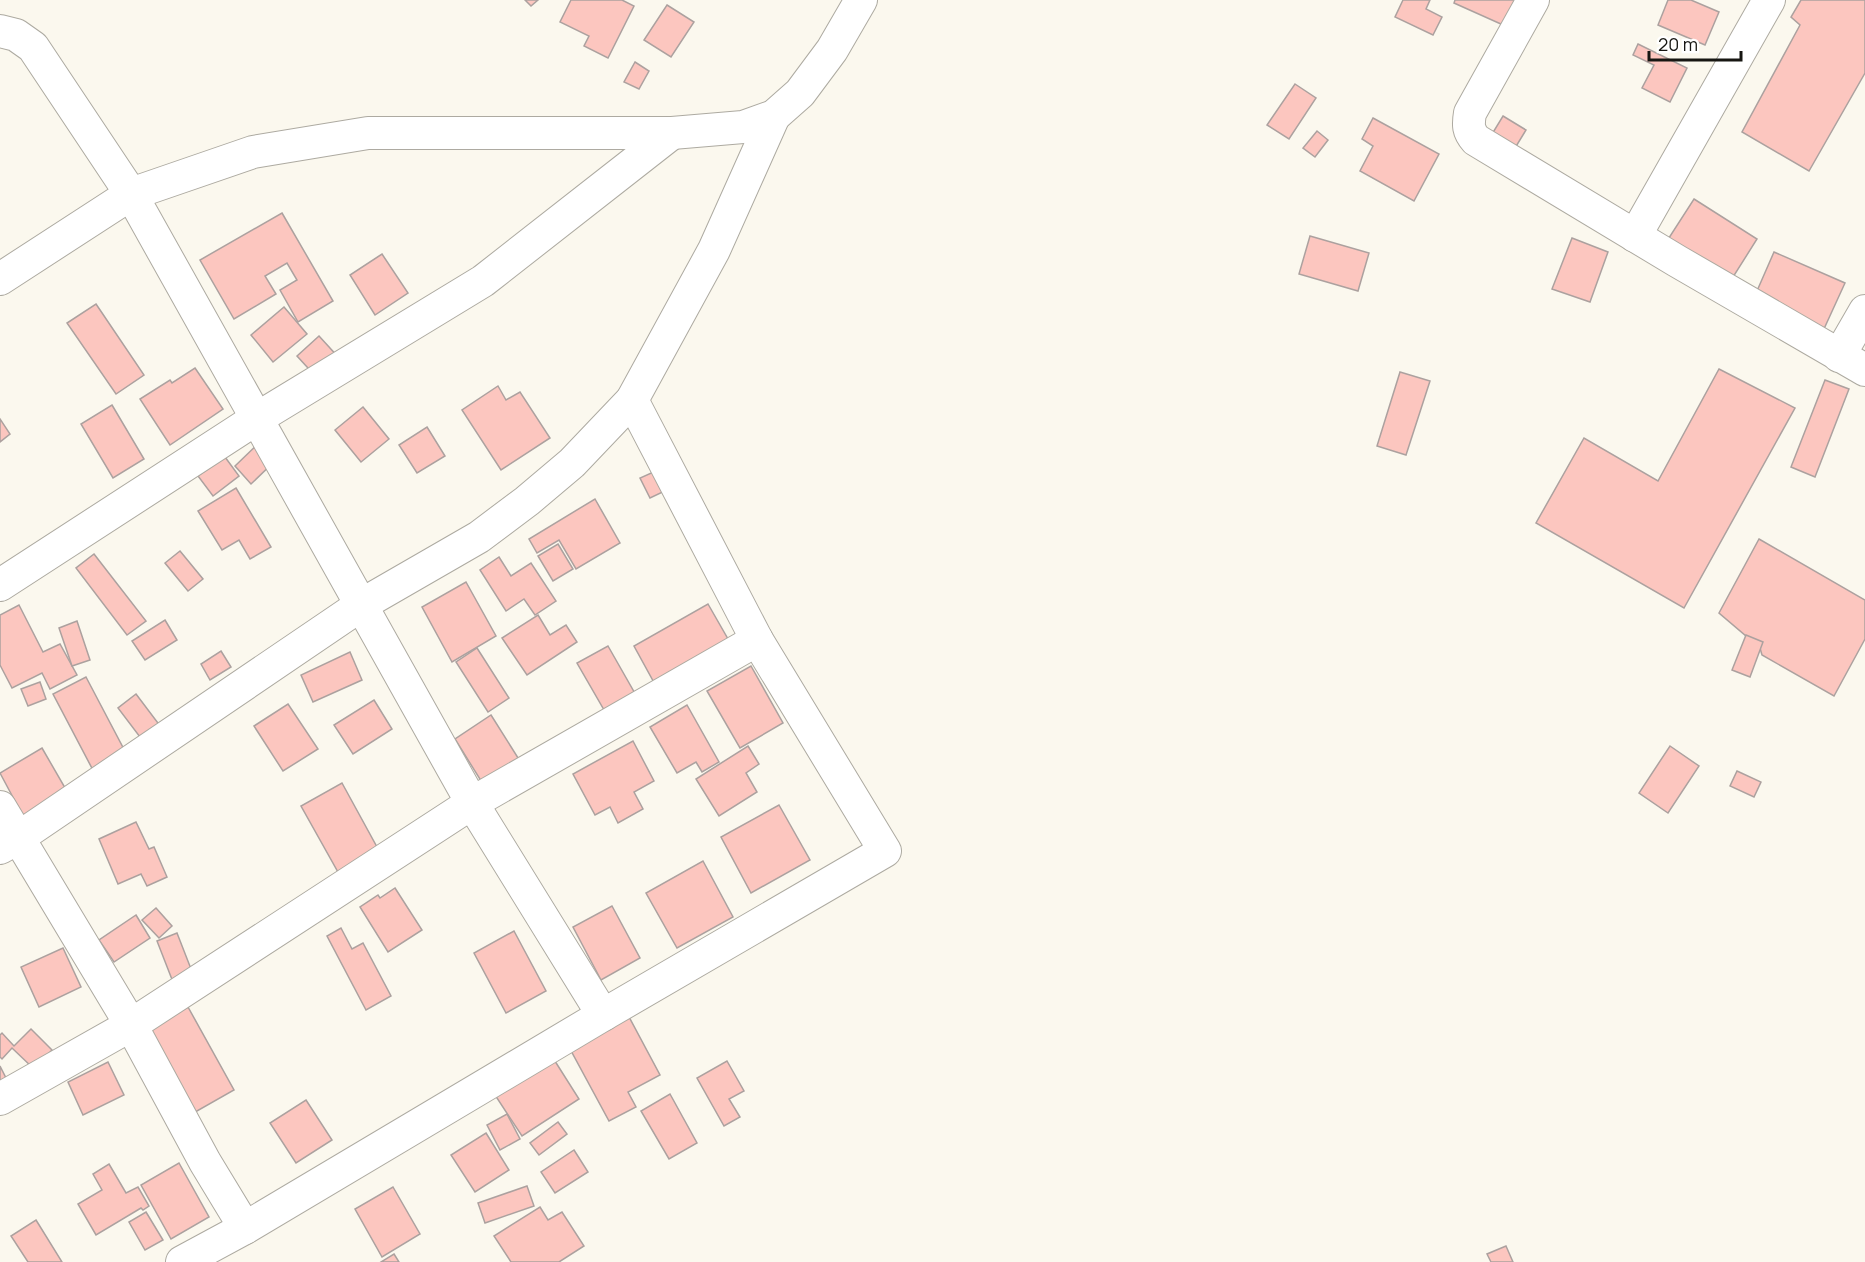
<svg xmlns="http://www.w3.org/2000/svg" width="1865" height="1262" font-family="Manrope,sans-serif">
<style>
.building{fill:#fcc6bf;stroke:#aca19f;stroke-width:1.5}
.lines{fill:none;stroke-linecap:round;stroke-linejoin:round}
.minor-casing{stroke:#adaaa1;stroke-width:34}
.minor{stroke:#fff;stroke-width:32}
</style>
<rect width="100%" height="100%" fill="#fbf8ee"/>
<!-- building -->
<g class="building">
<path d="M525,0H538L531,6Z"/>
<path d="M571,0H622L634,6L608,58L584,46L589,36L560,22Z"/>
<path d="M1403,0H1430L1426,9L1442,17L1433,35L1395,17Z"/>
<path d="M1455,0H1525L1512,29L1454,3Z"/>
<path d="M1668,0H1691L1719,12L1705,45L1658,25Z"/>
<path d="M1801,0H1865V73L1809,171L1742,132L1800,25L1791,17Z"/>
<path d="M667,5L694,22L671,57L644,40Z"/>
<path d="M1638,44L1687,68L1670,102L1642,88L1654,65L1633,55Z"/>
<path d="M635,62L649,71L639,89L624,82Z"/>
<path d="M1295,84L1316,98L1289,139L1267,125Z"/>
<path d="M1503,116L1526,130L1512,153L1489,139Z"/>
<path d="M1373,118L1439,154L1414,201L1360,171L1373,146L1362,139Z"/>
<path d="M1317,131L1328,140L1315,157L1303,148Z"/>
<path d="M1694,199L1757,239L1728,285L1665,244Z"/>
<path d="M282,213L333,301L298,322L280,290L297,280L287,263L265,276L276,294L234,319L200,260Z"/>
<path d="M1310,236L1369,253L1358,291L1299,274Z"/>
<path d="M1572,238L1608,252L1590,302L1552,289Z"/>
<path d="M1774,252L1845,283L1823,331L1753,300Z"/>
<path d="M382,254L408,293L375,315L350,275Z"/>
<path d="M96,304L144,375L116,394L67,323Z"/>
<path d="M284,307L307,334L273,362L251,335Z"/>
<path d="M319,336L340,359L318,379L297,356Z"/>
<path d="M195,368L223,409L170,445L140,399L170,380L172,383Z"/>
<path d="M1719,369L1795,408L1684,608L1536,523L1584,438L1658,481Z"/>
<path d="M1400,372L1430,381L1406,455L1377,446Z"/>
<path d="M1825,380L1849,389L1815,477L1791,467Z"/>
<path d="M498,386L506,400L520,392L550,438L501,470L462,410Z"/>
<path d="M112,405L144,459L113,478L81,424Z"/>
<path d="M363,407L389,439L361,462L335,430Z"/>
<path d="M0,419L10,434L0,442Z"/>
<path d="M427,427L445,456L417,473L399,445Z"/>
<path d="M261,441L278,458L251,484L235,466Z"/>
<path d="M225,457L239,476L213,496L198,476Z"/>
<path d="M658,470L667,490L650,498L640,478Z"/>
<path d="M236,488L271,547L250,559L239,540L222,550L198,511Z"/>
<path d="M595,499L620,543L576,569L559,540L537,553L529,539Z"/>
<path d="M1759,539L1865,600V639L1834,696L1762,655L1760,648L1719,613Z"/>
<path d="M558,544L573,569L553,581L538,556Z"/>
<path d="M180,551L203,579L188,591L165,563Z"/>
<path d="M94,554L146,621L127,635L76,568Z"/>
<path d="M499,557L511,576L531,563L556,601L535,615L524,599L506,611L480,570Z"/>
<path d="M466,582L496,636L452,662L422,607Z"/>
<path d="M708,604L732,646L657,688L634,646Z"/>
<path d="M19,605L43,652L60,644L77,675L50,689L42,673L12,688L0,665V615Z"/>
<path d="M538,615L550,635L566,625L577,642L527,675L502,638Z"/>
<path d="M165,620L177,640L145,660L132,641Z"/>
<path d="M77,621L90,660L72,666L59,628Z"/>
<path d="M1746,635L1763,642L1750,677L1732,670Z"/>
<path d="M608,646L641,704L611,722L577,663Z"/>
<path d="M477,648L509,698L488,712L456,662Z"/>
<path d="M221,651L231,667L210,680L201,664Z"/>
<path d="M350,652L362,680L313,702L301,675Z"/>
<path d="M751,666L783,723L740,748L707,691Z"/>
<path d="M86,677L128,757L95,774L53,694Z"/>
<path d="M40,682L46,699L28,706L21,689Z"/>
<path d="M136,694L161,727L143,741L118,708Z"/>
<path d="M374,700L392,729L353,754L334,725Z"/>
<path d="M288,704L318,749L283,771L254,726Z"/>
<path d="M687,705L719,762L702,772L696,762L677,773L650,727Z"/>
<path d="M491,715L525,769L488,792L455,739Z"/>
<path d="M633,741L654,781L634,792L643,809L618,823L610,807L595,815L573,774Z"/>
<path d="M748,746L759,764L746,773L757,792L719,816L696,779Z"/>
<path d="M1670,746L1699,766L1668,813L1639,793Z"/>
<path d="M42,748L68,793L24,818L0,773Z"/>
<path d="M1737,771L1761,782L1754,797L1730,786Z"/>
<path d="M342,783L383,858L343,881L301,806Z"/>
<path d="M779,805L810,860L751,893L721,837Z"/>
<path d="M136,822L149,849L154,847L167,877L147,886L141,874L118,884L99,839Z"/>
<path d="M703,861L733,917L677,948L646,893Z"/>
<path d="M395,888L422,930L388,952L360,907L378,895L380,898Z"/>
<path d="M612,906L640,958L601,980L573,927Z"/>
<path d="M156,908L172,926L159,938L142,920Z"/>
<path d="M136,915L150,938L114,962L99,940Z"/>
<path d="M341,928L352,949L363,943L391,996L366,1010L327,936Z"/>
<path d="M514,931L546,991L506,1013L474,953Z"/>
<path d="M177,933L193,974L173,982L157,941Z"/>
<path d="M63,948L81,987L39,1007L21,967Z"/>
<path d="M188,1007L234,1090L190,1115L143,1032Z"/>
<path d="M628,1015L660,1075L628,1092L636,1107L609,1121L569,1047Z"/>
<path d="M31,1029L52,1050L34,1069L12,1048L2,1059L0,1057V1035L2,1033L14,1046Z"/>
<path d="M553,1058L579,1099L522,1136L495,1095Z"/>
<path d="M727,1061L744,1091L729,1099L740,1117L724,1126L697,1078Z"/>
<path d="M108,1062L124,1095L83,1115L68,1082Z"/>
<path d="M0,1066L6,1078L0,1081Z"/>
<path d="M670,1094L697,1143L669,1159L641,1111Z"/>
<path d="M306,1100L332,1140L296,1163L270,1123Z"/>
<path d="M507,1114L520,1139L500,1150L487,1125Z"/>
<path d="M558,1122L567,1134L539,1155L530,1143Z"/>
<path d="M486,1133L509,1170L475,1192L451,1155Z"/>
<path d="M574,1150L588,1172L555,1193L541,1172Z"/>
<path d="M179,1163L209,1217L171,1239L141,1185Z"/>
<path d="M109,1164L126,1193L138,1187L149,1206L143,1210L141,1208L96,1235L78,1204L102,1190L93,1174Z"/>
<path d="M527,1186L534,1206L485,1223L478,1203Z"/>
<path d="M393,1187L420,1234L382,1257L355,1209Z"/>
<path d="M540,1207L548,1220L562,1212L584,1246L559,1262H511L494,1236Z"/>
<path d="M146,1212L163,1240L145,1250L129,1222Z"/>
<path d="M36,1220L62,1262H28L11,1236Z"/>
<path d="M1506,1246L1513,1262H1491L1487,1254Z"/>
<path d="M394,1254L399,1262H381Z"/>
</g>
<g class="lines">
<defs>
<g id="minor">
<path d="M1533,0L1470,113C1468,125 1468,131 1476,140L1677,261L1865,370"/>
<path d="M0,31L16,35L33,47L131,194L472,803L603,1015"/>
<path d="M1635,236L1769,0"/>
<path d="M0,279L131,194L253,152L368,133H672L743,127L774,116L800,93L832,50L861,0"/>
<path d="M1839,356L1865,311"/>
<path d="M0,585L256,419L483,281L672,133"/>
<path d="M0,807L131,1025L205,1162L245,1228"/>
<path d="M0,848L18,838L361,605L479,537L527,501L572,463L632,400L714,250L774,116"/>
<path d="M0,1099L131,1025L472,803L757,640"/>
<path d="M182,1262L245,1228L603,1015L885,851L757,640L632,400"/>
</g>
</defs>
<!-- minor casing -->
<use href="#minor" class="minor-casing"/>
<!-- minor -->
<use href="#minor" class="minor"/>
</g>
<!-- scale -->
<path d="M1649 51v9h92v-9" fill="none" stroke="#171612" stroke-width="3"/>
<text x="1658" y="51" font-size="18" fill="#171612" stroke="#ffffff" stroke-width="4.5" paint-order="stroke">20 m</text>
</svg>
